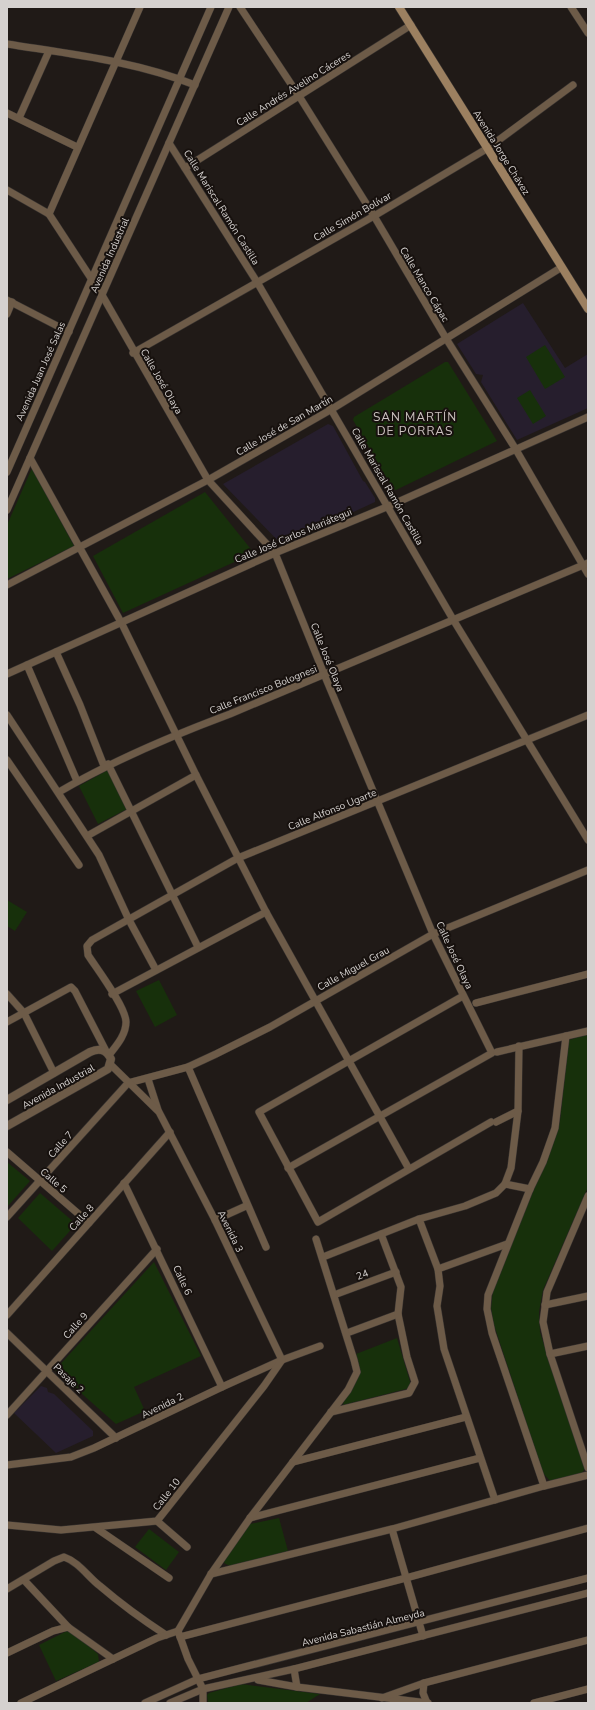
<svg xmlns="http://www.w3.org/2000/svg" width="595" height="1710" font-family="'Nunito Sans',sans-serif">
<style>
.education{fill:#261e2d}
.green{fill:#17300b}
.lines{fill:none;stroke-linecap:round;stroke-linejoin:round}
.minor-casing{stroke:#393431;stroke-width:8}
.tertiary-casing{stroke:#393431;stroke-width:9}
.secondary-casing{stroke:#393431;stroke-width:9}
.minor{stroke:#6d5b48;stroke-width:7}
.tertiary{stroke:#6d5b48;stroke-width:8}
.secondary{stroke:#9c8060;stroke-width:8}
.labels{text-anchor:middle;stroke-width:4;stroke-linejoin:round;paint-order:stroke}
.street-label{font-size:10px;fill:#d5d1cf;stroke:#17110e}
.quarter-label{font-size:12px;letter-spacing:1px;fill:#cac1be;stroke:#17110e}
</style>
<rect width="100%" height="100%" fill="#201a17"/>
<!-- education -->
<g class="education">
<path d="M523,303L565,368L588,354V408L517,440L481,382L483,375L476,374L457,344Z"/>
<path d="M328,424L333,426L363,481L365,482L375,498V502L282,545L223,484Z"/>
<path d="M41,1386L47,1388L48,1392L54,1394L93,1431V1436L56,1453L14,1413Z"/>
</g>
<!-- green -->
<g class="green">
<path d="M545,345L565,377L545,389L526,357Z"/>
<path d="M445,362H448L497,441L396,490L393,489L353,420L354,417Z"/>
<path d="M530,390L546,416L533,424L517,398Z"/>
<path d="M32,468L74,546L7,579V525Z"/>
<path d="M205,492L254,553L123,613L93,556Z"/>
<path d="M108,770L127,809L98,824L79,786Z"/>
<path d="M7,900L27,912L15,931L7,926Z"/>
<path d="M159,980L177,1015L155,1027L136,991Z"/>
<path d="M588,1034V1187L543,1290L539,1312L540,1332L545,1348L585,1468L581,1475L551,1482L543,1473L494,1325L491,1308L493,1289L555,1138L560,1121L569,1040Z"/>
<path d="M7,1162L30,1181L7,1207Z"/>
<path d="M40,1193L76,1224L52,1251L18,1218Z"/>
<path d="M154,1262L201,1356L134,1387L145,1411L116,1424L55,1370Z"/>
<path d="M397,1338L411,1385L410,1388L343,1405C346,1381 367,1386 356,1354Z"/>
<path d="M279,1518L288,1551L232,1567L224,1563L225,1557L250,1524Z"/>
<path d="M149,1529L179,1552L166,1570L135,1547Z"/>
<path d="M69,1630L98,1654L99,1662L56,1681L39,1645Z"/>
<path d="M241,1684L320,1694L306,1703H208L207,1695L209,1693Z"/>
</g>
<g class="lines">
<defs>
<g id="minor">
<path d="M240,7L299,96L374,216L447,340L515,448L588,574"/>
<path d="M571,7L588,33"/>
<path d="M7,44C70,54 135,61 195,85"/>
<path d="M7,113L77,147"/>
<path d="M19,118L49,51"/>
<path d="M169,143L257,282L454,621L588,840"/>
<path d="M185,168L411,25"/>
<path d="M7,190L49,214L102,295L208,480L275,553L324,674L433,934L492,1053L288,1168"/>
<path d="M49,214L140,7"/>
<path d="M7,300L69,332"/>
<path d="M7,314L12,302"/>
<path d="M133,353L374,216L488,148L573,85"/>
<path d="M30,458L122,624L196,775L266,912L409,1169"/>
<path d="M7,472L211,7"/>
<path d="M7,510L229,7"/>
<path d="M7,585L208,480L332,409L562,267"/>
<path d="M56,652L80,705L104,766"/>
<path d="M27,665L77,781"/>
<path d="M7,674L275,553L389,506L588,417"/>
<path d="M7,715L99,855L129,920L156,970"/>
<path d="M7,760L79,865"/>
<path d="M108,764L198,947"/>
<path d="M59,792C114,760 171,736 230,714L588,563"/>
<path d="M87,836L196,775"/>
<path d="M7,994L24,1013L54,1073"/>
<path d="M112,994L266,912"/>
<path d="M463,996L259,1112L318,1222L491,1122"/>
<path d="M476,1003L588,974"/>
<path d="M7,1022L71,987L75,991L106,1051"/>
<path d="M497,1052L588,1031"/>
<path d="M109,1055C116,1046 126,1035 126,1022C126,1007 97,969 88,955L87,946L92,940L238,858L588,715"/>
<path d="M188,1067L266,1247"/>
<path d="M148,1079L158,1110"/>
<path d="M128,1083L188,1067L216,1054L270,1027L433,934L588,870"/>
<path d="M496,1122L518,1111"/>
<path d="M7,1152L89,1223"/>
<path d="M124,1183L222,1387"/>
<path d="M505,1184L530,1189"/>
<path d="M588,1196L547,1292L543,1322L550,1354L588,1468"/>
<path d="M7,1217L128,1083"/>
<path d="M419,1219L438,1269L440,1286L437,1306L444,1349L495,1500"/>
<path d="M215,1220L246,1206"/>
<path d="M323,1257L419,1219L465,1206L496,1193L505,1184L511,1168L518,1111L519,1046"/>
<path d="M438,1269L507,1244"/>
<path d="M334,1295L396,1272"/>
<path d="M545,1305L588,1296"/>
<path d="M7,1315L170,1132"/>
<path d="M7,1333L116,1438"/>
<path d="M347,1333L398,1314"/>
<path d="M550,1354L588,1346"/>
<path d="M331,1412L409,1393L415,1382L407,1357L398,1314L401,1287L381,1234"/>
<path d="M7,1415L157,1249"/>
<path d="M293,1462L466,1417"/>
<path d="M7,1465L71,1457L94,1448L222,1387L282,1360L320,1346"/>
<path d="M544,1486L492,1333L487,1309L488,1295L530,1189L543,1162L555,1128L566,1036"/>
<path d="M250,1518L480,1458"/>
<path d="M157,1521L187,1547"/>
<path d="M7,1525L61,1530L157,1521L264,1386L282,1360L215,1220L159,1112L110,1064"/>
<path d="M96,1528L169,1578"/>
<path d="M392,1529L423,1636"/>
<path d="M211,1574L392,1529L544,1486L588,1475"/>
<path d="M24,1580L68,1627"/>
<path d="M7,1589L54,1561L64,1557C79,1562 88,1577 100,1586C121,1604 143,1620 166,1635"/>
<path d="M180,1637L406,1578L588,1528"/>
<path d="M7,1653L53,1631L68,1627L113,1659"/>
<path d="M294,1669L297,1687"/>
<path d="M258,1680L297,1687L428,1703"/>
<path d="M424,1683L423,1693L427,1703"/>
<path d="M382,1698L424,1683L588,1640"/>
<path d="M21,1703L157,1638L178,1631"/>
<path d="M145,1703L198,1679L588,1578"/>
<path d="M170,1703L203,1689L294,1669L588,1593"/>
<path d="M203,1703V1689L188,1659L178,1631L211,1574L250,1518L348,1390L357,1372L354,1360L316,1239"/>
<path d="M534,1703L588,1689"/>
</g>
<path id="tertiary" d="M7,1100L90,1052C99,1048 106,1049 111,1059L108,1069L7,1126"/>
<path id="secondary" d="M399,7L588,309"/>
</defs>
<!-- minor casing -->
<use href="#minor" class="minor-casing"/>
<!-- tertiary casing -->
<use href="#tertiary" class="tertiary-casing"/>
<!-- secondary casing -->
<use href="#secondary" class="secondary-casing"/>
<!-- minor -->
<use href="#minor" class="minor"/>
<!-- tertiary -->
<use href="#tertiary" class="tertiary"/>
<!-- secondary -->
<use href="#secondary" class="secondary"/>
</g>
<g class="labels">
<!-- street labels -->
<g class="street-label">
<text transform="translate(293 88) rotate(-32)" y="4">Calle Andrés Avelino Cáceres</text>
<text transform="translate(502 152) rotate(58)" y="4">Avenida Jorge Chávez</text>
<text transform="translate(222 207) rotate(58)" y="4">Calle Mariscal Ramón Castilla</text>
<text transform="translate(352 216) rotate(-30)" y="4">Calle Simón Bolívar</text>
<text transform="translate(109 255) rotate(-66)" y="4">Avenida Industrial</text>
<text transform="translate(425 284) rotate(59)" y="4">Calle Manco Cápac</text>
<text transform="translate(40 371) rotate(-66)" y="4">Avenida Juan José Salas</text>
<text transform="translate(162 381) rotate(60)" y="4">Calle José Olaya</text>
<text transform="translate(284 425) rotate(-30)" y="4">Calle José de San Martín</text>
<text transform="translate(388 486) rotate(60)" y="4">Calle Mariscal Ramón Castilla</text>
<text transform="translate(293 535) rotate(-23)" y="4">Calle José Carlos Mariátegui</text>
<text transform="translate(328 657) rotate(68)" y="4">Calle José Olaya</text>
<text transform="translate(263 689) rotate(-22)" y="4">Calle Francisco Bolognesi</text>
<text transform="translate(332 809) rotate(-22)" y="4">Calle Alfonso Ugarte</text>
<text transform="translate(455 955) rotate(65)" y="4">Calle José Olaya</text>
<text transform="translate(353 968) rotate(-29)" y="4">Calle Miguel Grau</text>
<text transform="translate(58 1086) rotate(-29)" y="4">Avenida Industrial</text>
<text transform="translate(60 1144) rotate(-48)" y="4">Calle 7</text>
<text transform="translate(54 1180) rotate(41)" y="4">Calle 5</text>
<text transform="translate(81 1217) rotate(-48)" y="4">Calle 8</text>
<text transform="translate(231 1231) rotate(64)" y="4">Avenida 3</text>
<text transform="translate(362 1274) rotate(-21)" y="4">24</text>
<text transform="translate(183 1280) rotate(65)" y="4">Calle 6</text>
<text transform="translate(75 1325) rotate(-48)" y="4">Calle 9</text>
<text transform="translate(69 1378) rotate(44)" y="4">Pasaje 2</text>
<text transform="translate(162 1405) rotate(-26)" y="4">Avenida 2</text>
<text transform="translate(166 1494) rotate(-52)" y="4">Calle 10</text>
<text transform="translate(363 1627) rotate(-14)" y="4">Avenida Sabastián Almeyda</text>
</g>
<!-- quarter labels -->
<g class="quarter-label">
<text x="415" y="421">SAN MARTÍN<tspan x="415" dy="14">DE PORRAS</tspan></text>
</g>
</g>
<!-- border -->
<rect width="595" height="1710" fill="none" stroke="#d5d1cf" stroke-width="16"/>
</svg>
